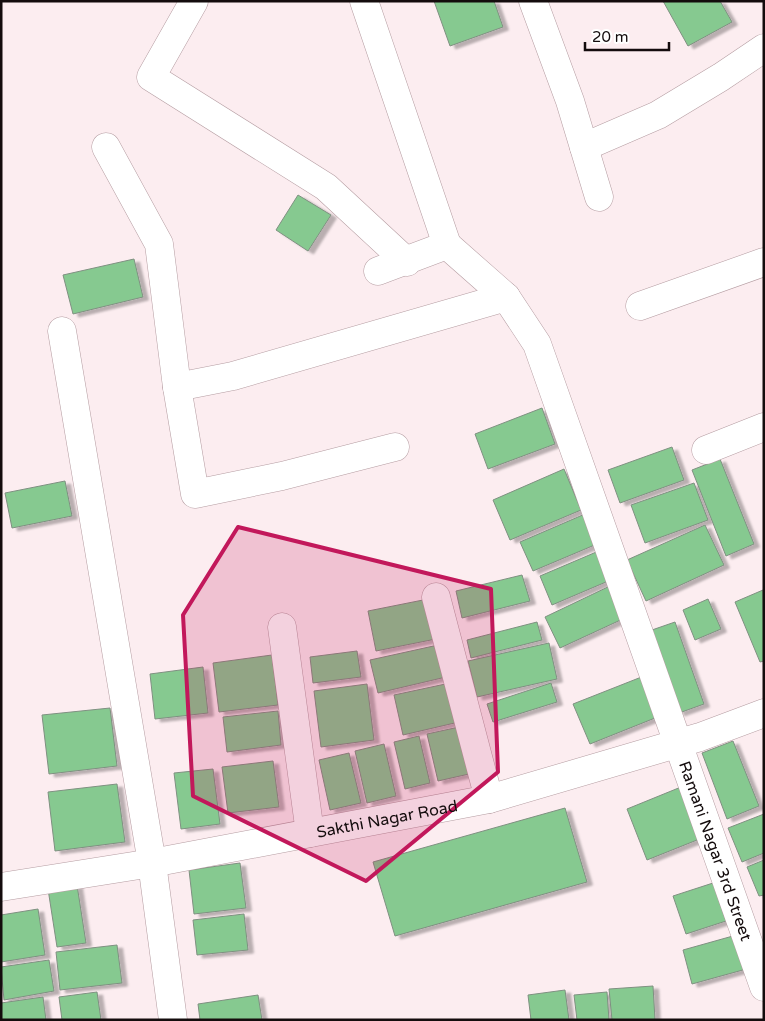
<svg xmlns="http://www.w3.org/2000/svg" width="765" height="1021" font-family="'Varela Round',sans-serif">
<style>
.building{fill:#86c990;stroke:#7f9081;filter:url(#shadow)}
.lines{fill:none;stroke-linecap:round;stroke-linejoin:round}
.street-casing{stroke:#b59da2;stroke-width:29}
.street{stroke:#fff;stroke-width:28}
.marked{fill:#c2185b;fill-opacity:0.2;stroke:#c2185b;stroke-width:4;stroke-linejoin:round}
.labels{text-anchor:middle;stroke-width:5;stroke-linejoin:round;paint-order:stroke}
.street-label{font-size:16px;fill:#140c0d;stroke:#fff}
</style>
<defs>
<filter id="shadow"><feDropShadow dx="5.5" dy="3" stdDeviation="1" flood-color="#0004"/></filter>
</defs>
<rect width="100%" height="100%" fill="#fcedf0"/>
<!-- building -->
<g class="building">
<path d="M434,1H494L503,27L450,46Z"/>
<path d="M663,1H720L732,22L688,46Z"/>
<path d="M298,195L331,215L308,251L276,230Z"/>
<path d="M134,259L143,297L73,314L63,275Z"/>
<path d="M542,408L555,444L488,469L475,434Z"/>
<path d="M672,447L684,480L620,503L608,470Z"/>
<path d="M720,459L754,544L726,556L692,470Z"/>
<path d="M564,469L581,510L510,540L493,500Z"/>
<path d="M65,481L72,516L12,528L5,493Z"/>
<path d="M694,483L708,520L645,543L631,505Z"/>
<path d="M585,514L597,544L533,571L520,542Z"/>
<path d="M705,525L724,565L646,601L627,560Z"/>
<path d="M601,550L613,579L552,605L540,576Z"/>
<path d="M522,575L530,601L462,618L456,591Z"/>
<path d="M612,585L627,617L560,648L545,617Z"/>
<path d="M763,590L764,661L760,662L735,602Z"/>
<path d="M428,599L436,639L376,651L368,611Z"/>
<path d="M708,599L721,629L695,640L683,610Z"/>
<path d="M537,622L542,640L471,658L467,640Z"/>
<path d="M675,622L704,704L679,713L649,631Z"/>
<path d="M549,643L557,679L477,697L468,661Z"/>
<path d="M438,645L446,677L378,693L370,660Z"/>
<path d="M357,651L361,677L313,683L310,657Z"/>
<path d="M272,655L278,705L219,712L213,663Z"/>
<path d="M203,667L208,713L155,719L150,674Z"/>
<path d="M644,676L660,716L590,744L573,704Z"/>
<path d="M450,683L459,722L403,735L394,695Z"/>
<path d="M551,683L557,702L493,722L487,704Z"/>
<path d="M367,684L374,740L321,747L314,691Z"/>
<path d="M110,708L117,766L49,774L42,715Z"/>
<path d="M278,711L281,745L227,752L223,717Z"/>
<path d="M459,727L469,774L438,781L427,734Z"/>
<path d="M419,736L430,783L405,789L394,742Z"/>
<path d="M733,741L759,806L727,819L702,753Z"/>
<path d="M384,744L396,796L367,803L355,751Z"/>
<path d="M349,753L361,803L330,810L319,760Z"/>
<path d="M273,761L279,807L228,813L222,767Z"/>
<path d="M213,769L220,824L181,829L174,773Z"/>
<path d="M117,784L125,842L55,851L48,792Z"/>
<path d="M681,787L702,838L647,860L627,809Z"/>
<path d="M565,808L587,882L395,936L373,862Z"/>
<path d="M764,814V853L742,862L728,828Z"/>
<path d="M764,860V895L759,896L747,867Z"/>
<path d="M240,863L246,908L194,914L189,870Z"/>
<path d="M713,883L726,921L686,934L673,896Z"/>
<path d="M77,885L86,943L57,947L48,889Z"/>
<path d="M38,909L45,955L1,962V915Z"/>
<path d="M244,914L248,950L197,955L193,920Z"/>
<path d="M740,934L750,968L692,984L683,950Z"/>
<path d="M117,945L122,983L60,990L56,952Z"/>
<path d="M49,960L54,991L4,1000L1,967Z"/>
<path d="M653,986L655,1020H612L609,989Z"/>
<path d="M565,990L569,1020H531L528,995Z"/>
<path d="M97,992L101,1020H62L59,997Z"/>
<path d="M607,992L609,1020H577L574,995Z"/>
<path d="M258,995L262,1020H200L198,1004Z"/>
<path d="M43,997L46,1020H1V1003Z"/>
</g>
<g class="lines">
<defs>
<g id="street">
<path d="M194,1L151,77L326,187L407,262"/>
<path d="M364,1L447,245"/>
<path d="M533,1L570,101L599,197"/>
<path d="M106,147L159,244L177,387L195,494L282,476L395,447"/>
<path d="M584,147L658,115L721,77L764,48"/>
<path id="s1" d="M378,271L447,245L506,297L537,344L764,987"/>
<path d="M640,306L764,262"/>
<path d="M62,331L152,863L173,1020"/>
<path d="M177,387L233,376L506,297"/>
<path d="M706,450L764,427"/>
<path d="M436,597L489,799"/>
<path d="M282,627L310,833"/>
<path id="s2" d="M1,887L152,863L489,799L700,737L764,713"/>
</g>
</defs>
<!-- street casing -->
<use href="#street" class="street-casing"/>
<!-- street -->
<use href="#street" class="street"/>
</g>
<!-- marked area -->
<path class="marked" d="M238,527L491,589L498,772L366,881L193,796L183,615Z"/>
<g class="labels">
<!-- street labels -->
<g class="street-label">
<text dy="6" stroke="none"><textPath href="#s2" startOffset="392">Sakthi Nagar Road</textPath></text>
<text dy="6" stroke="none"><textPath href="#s1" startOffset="746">Ramani Nagar 3rd Street</textPath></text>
</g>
</g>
<!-- border -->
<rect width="765" height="1021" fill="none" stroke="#140c0d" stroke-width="5"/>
<!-- scale -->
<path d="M585 42v8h84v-8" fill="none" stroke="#140c0d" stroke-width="2.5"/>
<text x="592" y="42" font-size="15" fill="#140c0d" stroke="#ffffff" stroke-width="4" paint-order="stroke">20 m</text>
</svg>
